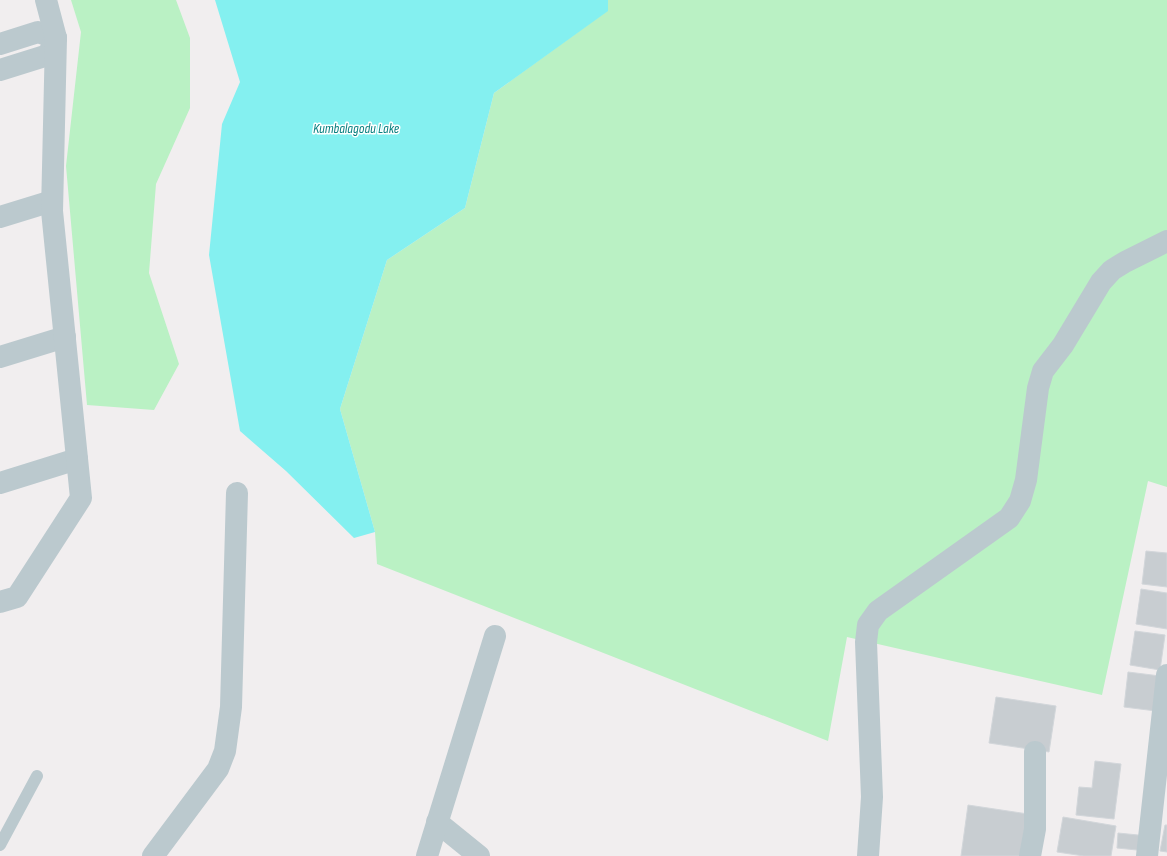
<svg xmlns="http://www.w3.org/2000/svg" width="1167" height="856" font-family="'Sofia Sans Condensed',sans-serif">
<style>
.green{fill:#baf1c4}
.water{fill:#84f0f0}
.building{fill:#c8cdd1;stroke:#d2d6da}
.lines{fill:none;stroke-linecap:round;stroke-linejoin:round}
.service{stroke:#bbc9ce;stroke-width:12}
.minor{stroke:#bbc9ce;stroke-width:22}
.labels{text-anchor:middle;stroke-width:3;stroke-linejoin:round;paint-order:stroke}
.water-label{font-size:14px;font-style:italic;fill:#098080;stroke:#fff}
</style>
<rect width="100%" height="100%" fill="#f1eeef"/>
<!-- green -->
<g class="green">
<path d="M71,0H176L190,38V108L156,184L149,273L179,364L154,410L87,405L66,166L81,32Z"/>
<path d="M608,0H1167V487L1148,481L1102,695L847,637L828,741L377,564L375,532L340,409L387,260L465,208L494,93L607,11Z"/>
</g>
<!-- water -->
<path class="water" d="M215,0H608V11L494,93L465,208L387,260L340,409L375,532L354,538L286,471L240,431L209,255L222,124L240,82Z"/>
<!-- building -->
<g class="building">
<path d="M1146,551L1167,553V587L1142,584Z"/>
<path d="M1141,589L1167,593V629L1136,624Z"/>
<path d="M1135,631L1165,635L1160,670L1130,665Z"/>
<path d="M1128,672L1160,676L1156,711L1124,707Z"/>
<path d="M996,697L1056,706L1049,752L989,743Z"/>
<path d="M1095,761L1121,764L1114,819L1076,815L1079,787L1092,788Z"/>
<path d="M968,805L1028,814L1022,856H961Z"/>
<path d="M1063,817L1116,826L1111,856H1084L1057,852Z"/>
<path d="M1165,825H1167V852L1160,851Z"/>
<path d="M1118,833L1148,836L1147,851L1117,848Z"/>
</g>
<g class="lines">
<!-- service -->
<path class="service" d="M0,845L37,776"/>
<!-- minor -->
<g class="minor">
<path d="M0,44L38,32L56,38"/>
<path d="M0,70L48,55L56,38"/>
<path d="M0,217L52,201"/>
<path d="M0,357L65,337"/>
<path d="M0,483L77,459"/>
<path d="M0,602L17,597L81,498L52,211L56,38L46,0"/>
<path d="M437,822L479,856"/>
<path d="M153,856L218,769L225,751L231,707L237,493"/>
<path d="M427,856L495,636"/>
<path d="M868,856L872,797L866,642L868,625L878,611L1009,518L1020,501L1026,480L1038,388L1043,371L1063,345L1101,282L1112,270L1125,262L1167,241"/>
<path d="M1030,856L1035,829V752"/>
<path d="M1147,856L1167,675"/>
</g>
</g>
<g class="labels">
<!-- water labels -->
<g class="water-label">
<text x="356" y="133">Kumbalagodu Lake</text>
</g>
</g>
</svg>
